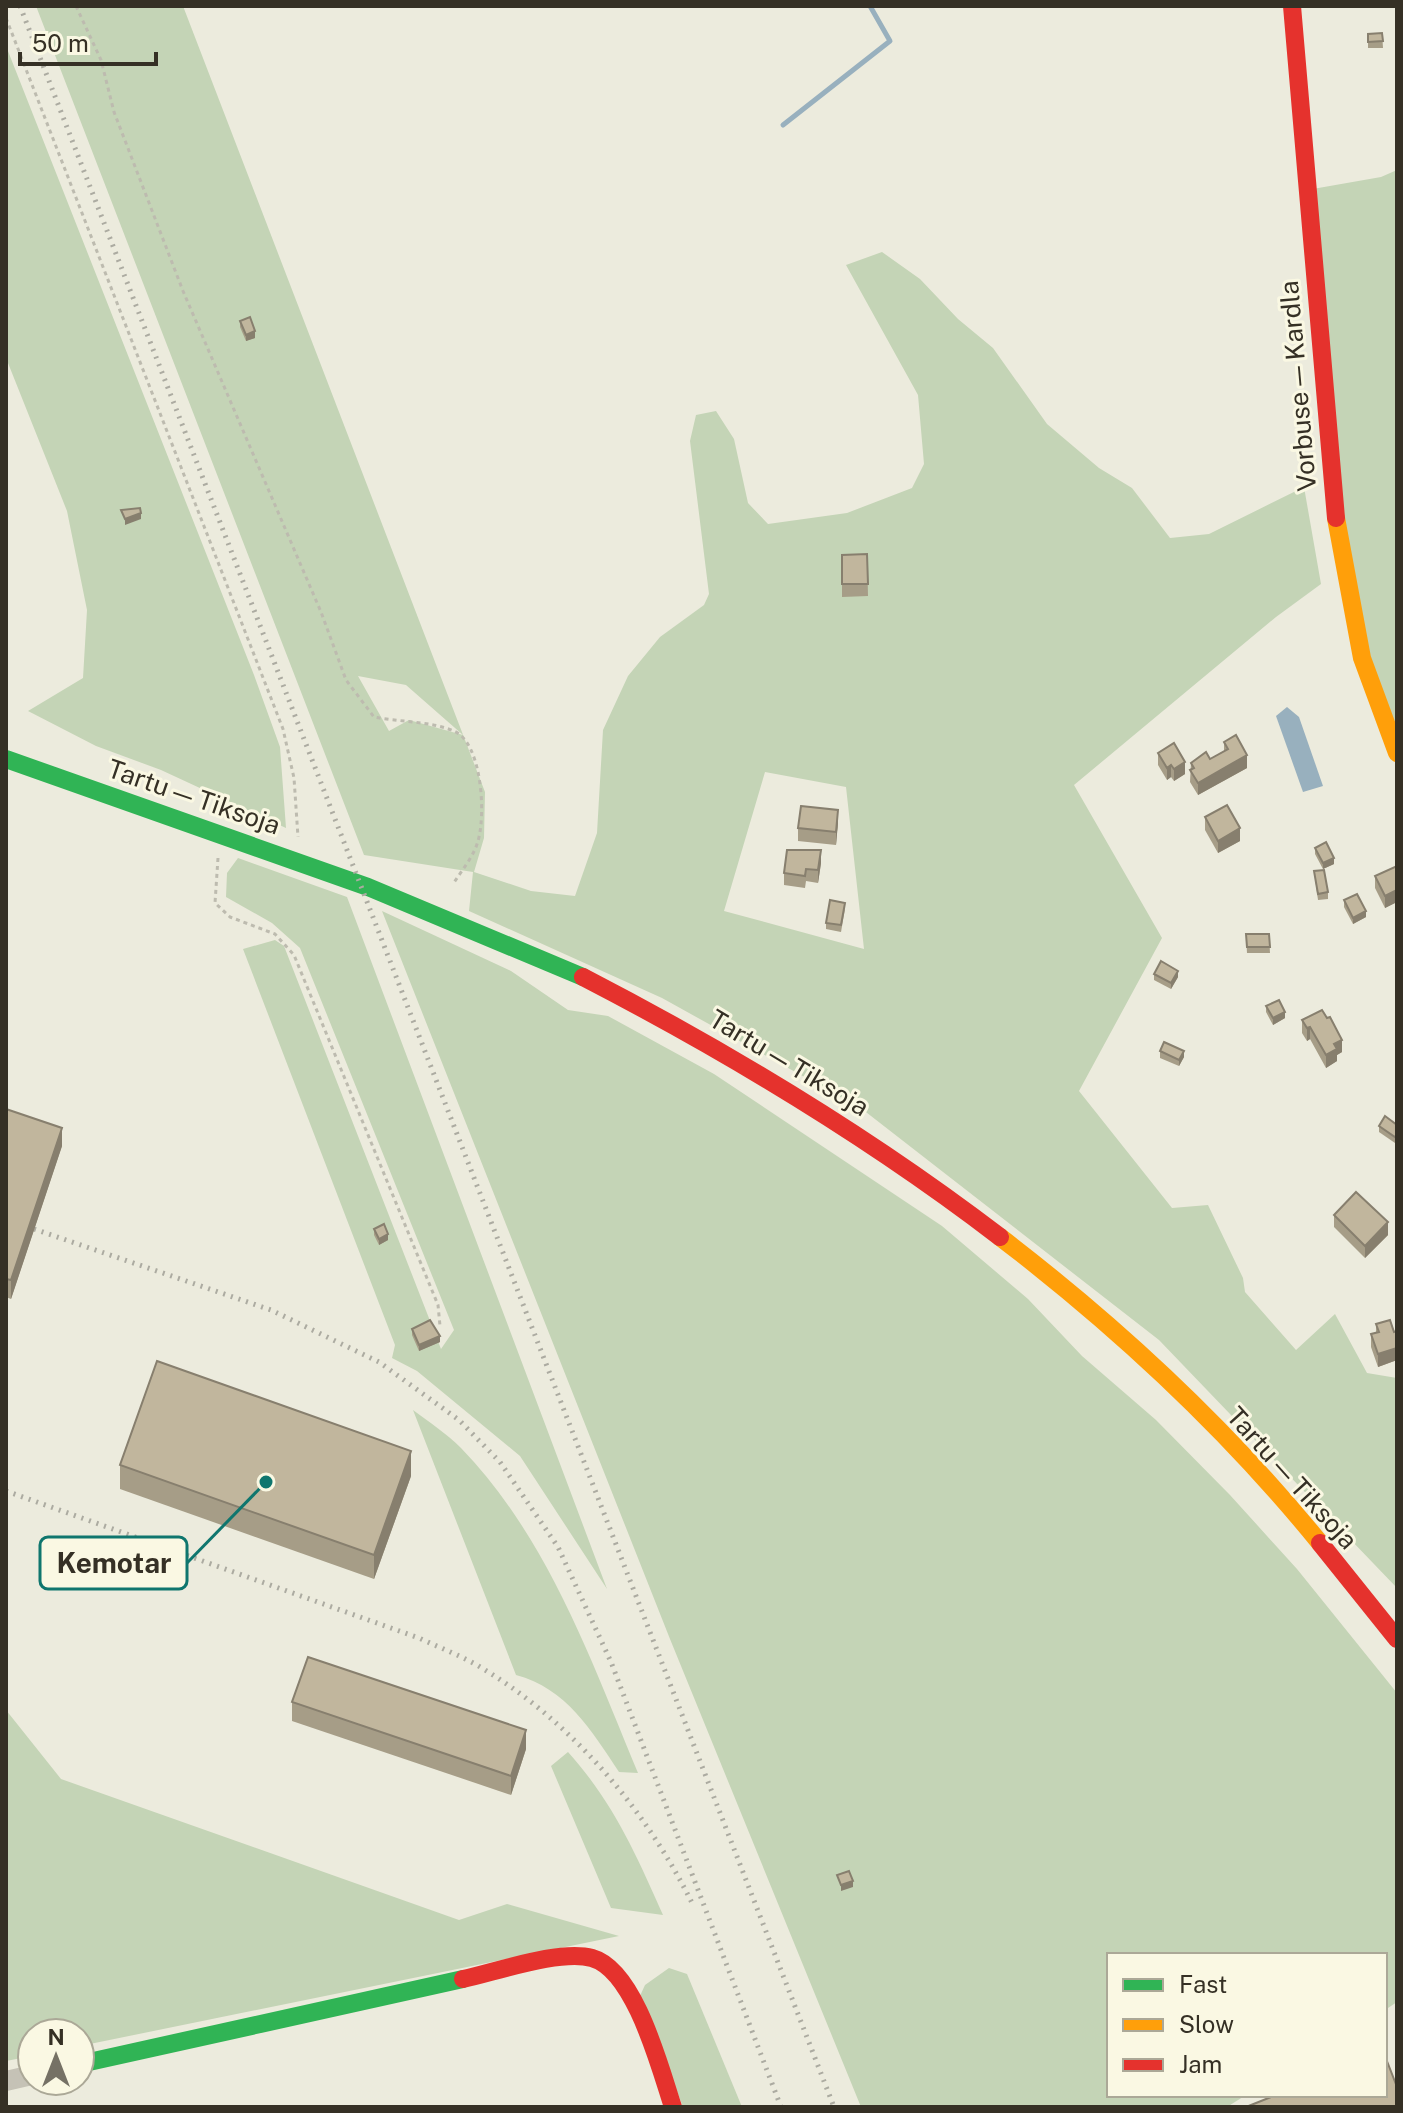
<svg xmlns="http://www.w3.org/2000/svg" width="1403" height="2113" font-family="'Public Sans',sans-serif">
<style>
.green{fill:#c4d4b6;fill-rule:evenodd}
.water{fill:#98b0be}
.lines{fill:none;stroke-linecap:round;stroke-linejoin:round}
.stream{stroke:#98b0be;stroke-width:5}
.path{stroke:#bdbbaf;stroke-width:3;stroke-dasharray:4 4;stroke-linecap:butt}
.street{stroke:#c5c2b6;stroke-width:20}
.fast{stroke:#30b455;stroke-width:18}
.slow{stroke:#ff9f0a;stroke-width:18}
.jam{stroke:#e5322d;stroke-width:18}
.rail{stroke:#acaba1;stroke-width:5;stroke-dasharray:2 6;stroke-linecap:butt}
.wall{fill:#a69d87}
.shaded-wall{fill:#877f6e}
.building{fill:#c1b69d;stroke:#877f6e;stroke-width:2}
.labels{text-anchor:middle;stroke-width:6;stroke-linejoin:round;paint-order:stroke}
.street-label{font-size:26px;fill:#353025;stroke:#faf8e3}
.leader{fill:none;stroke:#0f766e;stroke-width:3}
.callout-dot{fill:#0f766e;stroke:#faf8e3;stroke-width:3}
.callout{fill:#faf8e3;stroke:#0f766e;stroke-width:3}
.callout-label{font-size:28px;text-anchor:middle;font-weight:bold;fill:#353025}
</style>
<rect width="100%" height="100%" fill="#ecebdd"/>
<!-- green -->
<g class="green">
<path d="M36,6H183L485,792L484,838L474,872L531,891L575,896L597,833L603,730L628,676L660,637L704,605L709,594L690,441L696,415L716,411L734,439L748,503L768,524L847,513L912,488L924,464L918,395L846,265L882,252L920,279L958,319L993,348L1047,424L1099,468L1132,488L1170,538L1209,534L1304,487L1321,584L1276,617L1074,785L1162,938L1079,1091L1172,1208L1208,1205L1243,1278L1245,1292L1296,1350L1335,1314L1367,1373L1397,1378V1588L1159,1340L862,1109L662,998L469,911L473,872L364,855ZM358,676L406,685L463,735L409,720L389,731ZM765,772L846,787L864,949L724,911Z"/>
<path d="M6,46L254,675L280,747L286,828L161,770L96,746L28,711L83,678L87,610L67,511L6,358Z"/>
<path d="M1397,170V753L1357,650L1307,190L1381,177Z"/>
<path d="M238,858L347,897L607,1589L520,1456L417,1371L392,1358L395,1345L243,949L275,940L284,946L441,1349L454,1330L300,948L272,923L226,897L227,873Z"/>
<path d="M382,911L511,971L568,1010L608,1016L714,1074L942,1226L1028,1299L1082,1356L1156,1420L1230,1495L1297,1569L1397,1693V2002L1385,2010V1955H1109V2095H1246L1227,2107H861L670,1639Z"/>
<path d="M413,1410C429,1422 447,1434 461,1448C548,1538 591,1660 638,1773L619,1772C592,1731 566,1688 516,1675Z"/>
<path d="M6,1710L61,1779L459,1920L507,1904L619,1936L80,2046V2033H32V2056L6,2061Z"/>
<path d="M568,1752C613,1802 636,1854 663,1915L611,1908L551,1766Z"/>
<path d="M669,1968L687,1974L742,2107H683L640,1996L645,1985Z"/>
</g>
<!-- water -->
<path class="water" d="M1287,707L1299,717L1323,786L1303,792L1276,716Z"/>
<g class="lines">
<!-- stream -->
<path class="stream" d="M783,125L890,41L870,6"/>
<!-- path -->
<g class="path">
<path d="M76,6L101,60L114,112L183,291L321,612L346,680L374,717C399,722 430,721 454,731C482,743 486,814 478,841C474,856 462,870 453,884"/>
<path d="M6,18L283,729L294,778L298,837"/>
<path d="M218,858L215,903L230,917L275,934L294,955L438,1305L440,1326"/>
</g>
<!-- street -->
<path class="street" d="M6,2081L32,2075"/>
<!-- fast -->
<g class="fast">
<path d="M6,759L368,887L583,977"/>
<path d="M80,2064L463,1979"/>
</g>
<!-- slow -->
<g class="slow">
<path d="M1336,518L1362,658L1397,753"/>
<path d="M1000,1237C1115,1325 1228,1430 1320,1543"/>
</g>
<!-- jam -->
<g class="jam">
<path d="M1292,6L1336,518"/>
<path d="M583,977C730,1053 868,1136 1000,1237"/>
<path d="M1320,1543L1397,1639"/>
<path d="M463,1979C496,1972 560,1949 592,1958C635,1970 660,2068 673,2107"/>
</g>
<!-- rail -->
<g class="rail">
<path d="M20,6L834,2107"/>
<path d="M34,1229L271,1310L379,1362L459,1420L500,1462L558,1547L611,1662L781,2107"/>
<path d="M6,1491L419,1638C438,1647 457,1654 475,1664C569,1718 647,1810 694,1907"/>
</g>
</g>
<!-- wall -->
<g class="wall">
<path d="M1382,33L1383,48H1368V34Z"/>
<path d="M240,321L255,338L246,341L240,327Z"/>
<path d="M867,554L868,596L842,597V555Z"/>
<path d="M1224,742L1247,768L1198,795L1190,782L1191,763L1210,759L1224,751Z"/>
<path d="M1158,753L1185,774L1174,781L1171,777L1167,780L1158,765Z"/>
<path d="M1205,817L1240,841L1218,853L1205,830Z"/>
<path d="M838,822L836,845L798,841V828Z"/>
<path d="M1315,848L1334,864L1323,869L1315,854Z"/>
<path d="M821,863L818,883L806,881L805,888L784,885V873Z"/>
<path d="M1397,866V902L1385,908L1375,888V876Z"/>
<path d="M1314,871L1328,892V899L1318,900Z"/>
<path d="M1344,900L1366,917L1353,924L1344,907Z"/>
<path d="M845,909L841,932L826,929V923Z"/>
<path d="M1246,934H1269L1270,953H1247Z"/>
<path d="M1154,974L1178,977L1171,989L1154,980Z"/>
<path d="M1266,1006L1285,1018L1273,1025L1266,1012Z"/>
<path d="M1302,1020L1342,1052L1337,1055V1061L1326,1068L1310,1039L1307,1041L1302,1033Z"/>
<path d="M1160,1051L1184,1057L1179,1066L1160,1058Z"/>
<path d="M6,1109L62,1146L11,1299L6,1297Z"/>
<path d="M1397,1125L1395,1143L1379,1132V1126Z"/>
<path d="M1334,1215L1388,1235L1365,1258L1334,1227Z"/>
<path d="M374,1229L388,1240L379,1245L374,1235Z"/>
<path d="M1376,1324L1394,1332L1397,1331V1360L1378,1367L1371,1347V1334L1376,1333Z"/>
<path d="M412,1329L440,1342L419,1351L412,1335Z"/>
<path d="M120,1465L411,1476L374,1579L120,1489Z"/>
<path d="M292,1702L526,1749L511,1795L292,1721Z"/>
</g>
<!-- shaded-wall -->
<g class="shaded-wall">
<path d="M255,331V338L246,341V335Z"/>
<path d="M141,513V519L125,525V519Z"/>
<path d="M1247,755V768L1198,795V783Z"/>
<path d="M1185,762V774L1174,781V769Z"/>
<path d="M1171,765V777L1167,780V768Z"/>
<path d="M838,810V822L836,845V832Z"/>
<path d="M1240,828V841L1218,853V841Z"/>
<path d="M821,850V863L818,883V870Z"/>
<path d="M1334,858V864L1323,869V863Z"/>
<path d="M1397,890V902L1385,908V896Z"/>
<path d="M1366,911V917L1353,924V918Z"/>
<path d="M1178,971V977L1171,989V983Z"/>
<path d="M1285,1012V1018L1273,1025V1018Z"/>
<path d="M1310,1027V1039L1307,1041V1028Z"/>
<path d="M1342,1040V1052L1337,1055V1061L1326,1068V1055L1334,1044Z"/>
<path d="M1184,1051V1057L1179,1066V1060Z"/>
<path d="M62,1128V1146L11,1299V1280Z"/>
<path d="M1388,1222V1235L1365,1258V1246Z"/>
<path d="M388,1234V1240L379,1245V1239Z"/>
<path d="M440,1336V1342L419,1351V1345Z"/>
<path d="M1397,1348V1360L1378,1367V1354Z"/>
<path d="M411,1451V1476L374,1579V1555Z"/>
<path d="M526,1730V1749L511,1795V1776Z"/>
<path d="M853,1881V1887L841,1891V1885Z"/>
</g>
<!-- building -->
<g class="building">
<path d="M1382,33L1383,41L1368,42V34Z"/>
<path d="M250,317L255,331L246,335L240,321Z"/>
<path d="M140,508L141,513L125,519L121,510Z"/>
<path d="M867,554L868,584H842V555Z"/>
<path d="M1236,735L1247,755L1198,783L1190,770L1194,768L1191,763L1206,752L1210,759L1228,749L1224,742Z"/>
<path d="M1174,743L1185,762L1174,769L1171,765L1167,768L1158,753Z"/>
<path d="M1227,805L1240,828L1218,841L1205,817Z"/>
<path d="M801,806L838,810L836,832L798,828Z"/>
<path d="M1326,842L1334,858L1323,863L1315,848Z"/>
<path d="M787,850H821L818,870L806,869L805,876L784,873Z"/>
<path d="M1397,866V890L1385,896L1375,876Z"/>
<path d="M1324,870L1328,892L1318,894L1314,871Z"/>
<path d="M1357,894L1366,911L1353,918L1344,900Z"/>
<path d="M830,900L845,903L841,925L826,923Z"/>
<path d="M1246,934H1269L1270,947H1247Z"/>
<path d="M1161,961L1178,971L1171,983L1154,974Z"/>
<path d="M1279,1000L1285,1012L1273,1018L1266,1006Z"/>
<path d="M1322,1010L1327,1018L1330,1017L1342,1040L1334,1044L1337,1049L1326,1055L1310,1027L1307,1028L1302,1020Z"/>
<path d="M1164,1042L1184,1051L1179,1060L1160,1051Z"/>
<path d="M6,1109L62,1128L11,1280L6,1279Z"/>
<path d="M1385,1116L1397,1125V1134L1395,1137L1379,1126Z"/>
<path d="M1356,1192L1388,1222L1365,1246L1334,1215Z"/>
<path d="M384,1224L388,1234L379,1239L374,1229Z"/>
<path d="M430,1320L440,1336L419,1345L412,1329Z"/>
<path d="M1390,1320L1394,1332L1397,1331V1348L1378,1354L1371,1334L1379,1332L1376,1324Z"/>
<path d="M157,1361L411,1451L374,1555L120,1465Z"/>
<path d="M308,1657L526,1730L511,1776L292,1702Z"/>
<path d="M849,1871L853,1881L841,1885L837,1875Z"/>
<path d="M1385,2056L1397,2087V2107H1246L1276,2095H1385Z"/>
</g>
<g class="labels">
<!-- street labels -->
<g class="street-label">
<text transform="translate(1298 386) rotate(-95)" y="9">Vorbuse — Kardla</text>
<text transform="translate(194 797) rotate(19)" y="9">Tartu — Tiksoja</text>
<text transform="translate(789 1063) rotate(31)" y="9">Tartu — Tiksoja</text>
<text transform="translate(1292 1478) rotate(48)" y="9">Tartu — Tiksoja</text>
</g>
</g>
<!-- callouts -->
<path class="leader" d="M266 1482L187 1563"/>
<circle class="callout-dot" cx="266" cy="1482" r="8"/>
<rect class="callout" x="40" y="1537" width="147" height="52" rx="8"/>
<g class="callout-label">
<text x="114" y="1573">Kemotar</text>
</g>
<!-- border -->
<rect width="1403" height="2113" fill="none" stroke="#353025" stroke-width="16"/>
<!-- legend -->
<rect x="1107" y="1953" width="280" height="144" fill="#faf8e3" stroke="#aba897" stroke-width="2"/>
<rect x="1123" y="1979" width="40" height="12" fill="#30b455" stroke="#aba897" stroke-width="2"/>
<text x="1179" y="1993" font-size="24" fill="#353025">Fast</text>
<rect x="1123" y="2019" width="40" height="12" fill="#ff9f0a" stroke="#aba897" stroke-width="2"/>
<text x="1179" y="2033" font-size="24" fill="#353025">Slow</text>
<rect x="1123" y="2059" width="40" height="12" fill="#e5322d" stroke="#aba897" stroke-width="2"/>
<text x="1179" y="2073" font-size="24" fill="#353025">Jam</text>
<!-- north arrow -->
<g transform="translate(56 2057)"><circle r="38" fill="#faf8e3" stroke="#aba897" stroke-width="2"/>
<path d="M0-6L14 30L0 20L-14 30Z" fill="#757165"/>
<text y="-12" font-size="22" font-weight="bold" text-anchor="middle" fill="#353025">N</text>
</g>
<!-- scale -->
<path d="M20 52v12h136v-12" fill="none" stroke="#353025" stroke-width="4"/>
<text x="32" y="52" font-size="24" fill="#353025" stroke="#faf8e3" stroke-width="6" paint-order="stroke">50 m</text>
</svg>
